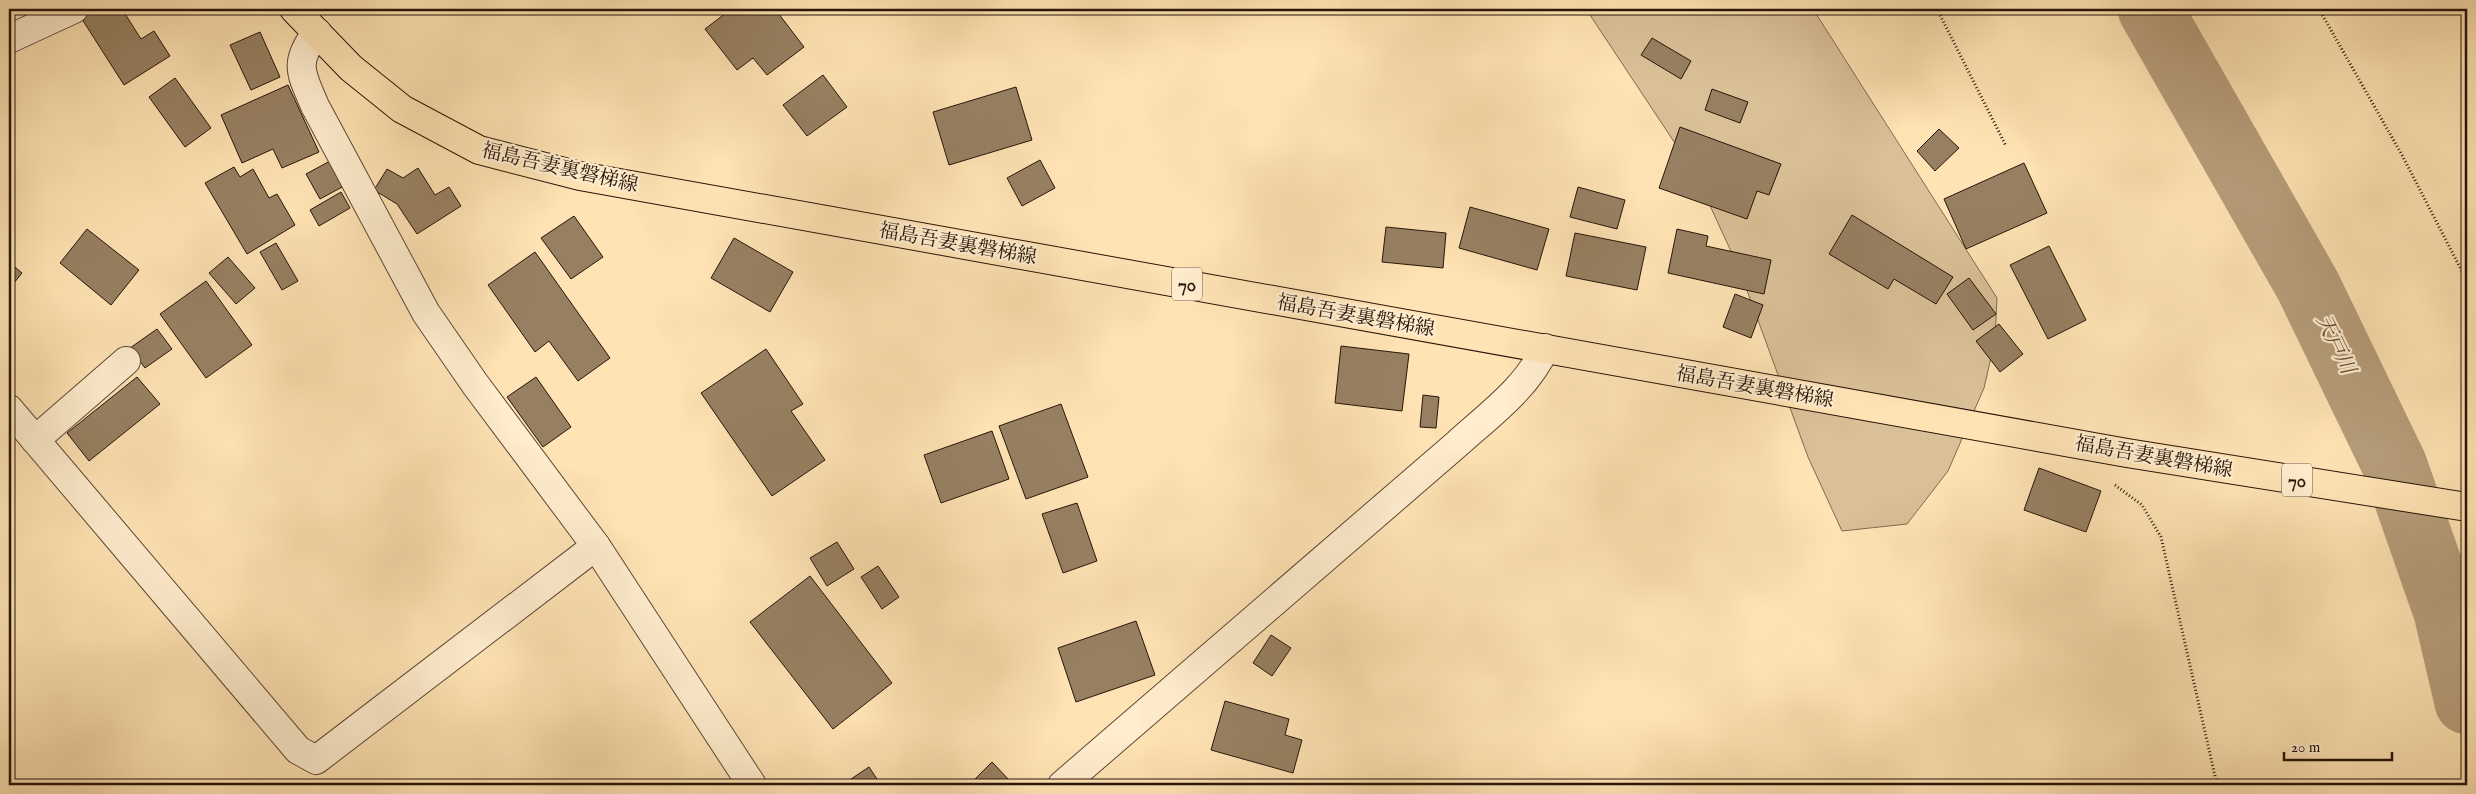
<svg xmlns="http://www.w3.org/2000/svg" width="2476" height="794" font-family="'IM FELL English','Noto Serif JP',serif">
<style>
.green{fill:#dac097;stroke:#806a50}
.lines{fill:none;stroke-linecap:round;stroke-linejoin:round}
.river{stroke:#b69d7a;stroke-width:65}
.building{fill:#978062;stroke:#271509}
.minor-casing{stroke:#5d4834;stroke-width:30}
.major-casing{stroke:#271509;stroke-width:30}
.path{stroke:#271509;stroke-width:3;stroke-dasharray:1 2.5;stroke-linecap:butt}
.minor{stroke:#ffedce;stroke-width:28}
.major{stroke:#ffe3b4;stroke-width:28}
.labels{text-anchor:middle;stroke-width:4.5;stroke-linejoin:round;paint-order:stroke}
.shield{fill:#ffedce;stroke:#685644;stroke-width:1}
.shield-label{font-size:19px;font-weight:bold;fill:#271509}
.street-label{font-size:20px;fill:#271509;stroke:#ffedce}
.water-label{font-size:21px;font-style:italic;fill:#604b36;stroke:#ffedce}
</style>
<rect width="100%" height="100%" fill="#ffe3b4"/>
<filter id="stains"><feTurbulence type="fractalNoise" baseFrequency=".004" numOctaves="4"/><feColorMatrix values="0 0 0 0 .2 0 0 0 0 .09 0 0 0 0 .02 0 0 0 .5 -.17"/></filter>
<radialGradient id="worn" r=".72"><stop offset=".6" stop-color="#630" stop-opacity="0"/><stop offset="1" stop-color="#630" stop-opacity=".3"/></radialGradient>
<!-- green -->
<path class="green" d="M1586,9H1813L1997,298L1995,340L1984,388L1948,471L1907,524L1842,531L1808,457L1740,271L1696,175Z"/>
<g class="lines">
<!-- river -->
<path class="river" d="M2150,9L2308,286L2395,466L2446,612L2467,702"/>
</g>
<!-- building -->
<g class="building">
<path d="M92,9H122L141,39L154,31L170,56L124,85L80,16Z"/>
<path d="M731,9H775L804,47L767,75L753,58L737,70L705,29Z"/>
<path d="M260,32L280,77L251,90L230,45Z"/>
<path d="M1652,38L1691,61L1681,79L1641,55Z"/>
<path d="M823,75L847,107L807,136L783,105Z"/>
<path d="M175,78L211,128L185,147L149,97Z"/>
<path d="M288,85L319,152L282,168L273,149L242,163L221,115Z"/>
<path d="M1016,87L1032,140L949,165L933,112Z"/>
<path d="M1712,89L1748,102L1740,123L1705,110Z"/>
<path d="M1680,127L1781,164L1769,195L1757,191L1747,219L1659,188Z"/>
<path d="M1939,129L1959,148L1935,171L1917,151Z"/>
<path d="M1040,160L1055,188L1022,206L1007,178Z"/>
<path d="M330,161L344,186L320,199L306,174Z"/>
<path d="M2024,163L2047,213L1966,249L1944,199Z"/>
<path d="M234,167L240,177L253,169L269,198L277,194L295,225L247,254L205,183Z"/>
<path d="M418,168L435,195L449,187L461,206L417,234L397,204L374,190L387,169L403,178Z"/>
<path d="M1578,187L1625,200L1617,229L1570,217Z"/>
<path d="M341,192L350,208L319,226L310,210Z"/>
<path d="M1470,207L1549,229L1537,270L1459,248Z"/>
<path d="M1852,215L1953,277L1936,304L1894,279L1888,289L1829,254Z"/>
<path d="M574,216L603,257L571,279L541,238Z"/>
<path d="M1386,227L1446,233L1443,268L1382,262Z"/>
<path d="M87,229L139,270L111,305L60,263Z"/>
<path d="M1677,229L1708,236L1706,246L1771,260L1764,294L1668,273Z"/>
<path d="M1575,233L1646,247L1637,290L1566,276Z"/>
<path d="M734,238L793,272L770,312L711,278Z"/>
<path d="M276,243L298,281L282,290L260,252Z"/>
<path d="M2049,246L2086,320L2048,339L2010,265Z"/>
<path d="M535,252L610,358L578,381L549,341L535,352L488,285Z"/>
<path d="M228,257L255,288L236,304L209,273Z"/>
<path d="M9,262L22,273L9,289Z"/>
<path d="M1969,278L1996,314L1973,330L1947,294Z"/>
<path d="M206,281L252,345L206,378L160,314Z"/>
<path d="M1735,294L1763,305L1751,338L1723,327Z"/>
<path d="M1999,324L2023,354L2000,372L1976,341Z"/>
<path d="M157,329L172,349L145,368L130,348Z"/>
<path d="M1341,346L1409,354L1402,411L1335,403Z"/>
<path d="M766,349L803,404L791,411L825,460L772,496L701,393Z"/>
<path d="M137,377L160,404L89,461L67,433Z"/>
<path d="M536,377L571,427L543,447L507,397Z"/>
<path d="M1423,395L1439,397L1436,428L1420,427Z"/>
<path d="M1061,404L1088,477L1026,499L999,426Z"/>
<path d="M992,431L1009,479L941,503L924,455Z"/>
<path d="M2039,468L2101,491L2086,532L2024,510Z"/>
<path d="M1077,503L1097,561L1063,573L1042,514Z"/>
<path d="M837,542L854,569L827,586L810,558Z"/>
<path d="M878,566L899,597L882,609L861,577Z"/>
<path d="M810,576L892,683L833,729L750,622Z"/>
<path d="M1136,621L1155,675L1076,702L1058,648Z"/>
<path d="M1271,635L1291,648L1272,676L1253,663Z"/>
<path d="M1225,701L1289,719L1285,735L1302,740L1293,773L1211,750Z"/>
<path d="M992,762L1009,780L1003,785H975L972,782Z"/>
<path d="M869,767L881,785H842Z"/>
</g>
<g class="lines">
<defs>
<g id="minor">
<path d="M317,32C293,63 301,73 315,106L426,313L475,384L596,546L752,785"/>
<path d="M9,39L74,9"/>
<path d="M9,409L298,750L316,760L596,546"/>
<path d="M35,440L126,361"/>
<path d="M1062,785L1457,444C1489,415 1527,388 1545,348"/>
</g>
<path id="major" d="M294,9L351,68L402,109L479,150L580,176L2127,453L2467,507"/>
</defs>
<!-- minor casing -->
<use href="#minor" class="minor-casing"/>
<!-- major casing -->
<use href="#major" class="major-casing"/>
<!-- path -->
<g class="path">
<path d="M1937,9L2006,146"/>
<path d="M2319,9L2402,155L2467,281"/>
<path d="M2115,485L2142,505L2161,537L2217,785"/>
</g>
<!-- minor -->
<use href="#minor" class="minor"/>
<!-- major -->
<use href="#major" class="major"/>
</g>
<g class="labels">
<!-- shield labels -->
<g class="shield">
<rect x="1172" y="267.5" width="30" height="33" rx="4"/>
<rect x="2282" y="463.5" width="30" height="33" rx="4"/>
</g>
<g class="shield-label">
<text x="1187" y="291">70</text>
<text x="2297" y="487">70</text>
</g>
<!-- street labels -->
<g class="street-label">
<text transform="translate(560 167) rotate(13)" y="7">福島吾妻裏磐梯線</text>
<text transform="translate(958 243) rotate(10)" y="7">福島吾妻裏磐梯線</text>
<text transform="translate(1356 315) rotate(10)" y="7">福島吾妻裏磐梯線</text>
<text transform="translate(1755 386) rotate(10)" y="7">福島吾妻裏磐梯線</text>
<text transform="translate(2154 456) rotate(10)" y="7">福島吾妻裏磐梯線</text>
</g>
<!-- water labels -->
<g class="water-label">
<text transform="translate(2336 344) rotate(64)" y="7">天戸川</text>
</g>
</g>
<!-- margin -->
<rect width="2476" height="794" fill="none" stroke="#ffe3b4" stroke-width="30"/>
<rect x="10" y="10" width="2456" height="774" fill="none" stroke="#271509" stroke-width="2.5"/>
<rect x="15" y="15" width="2446" height="764" fill="none" stroke="#271509"/>
<!-- scale -->
<path d="M2284 752v8h108v-8" fill="none" stroke="#271509" stroke-width="2.5"/>
<text x="2291" y="752" font-size="15" fill="#271509" stroke="#ffedce" stroke-width="4" paint-order="stroke">20 m</text>
<rect width="100%" height="100%" filter="url(#stains)"/>
<rect width="100%" height="100%" fill="url(#worn)"/>
</svg>
